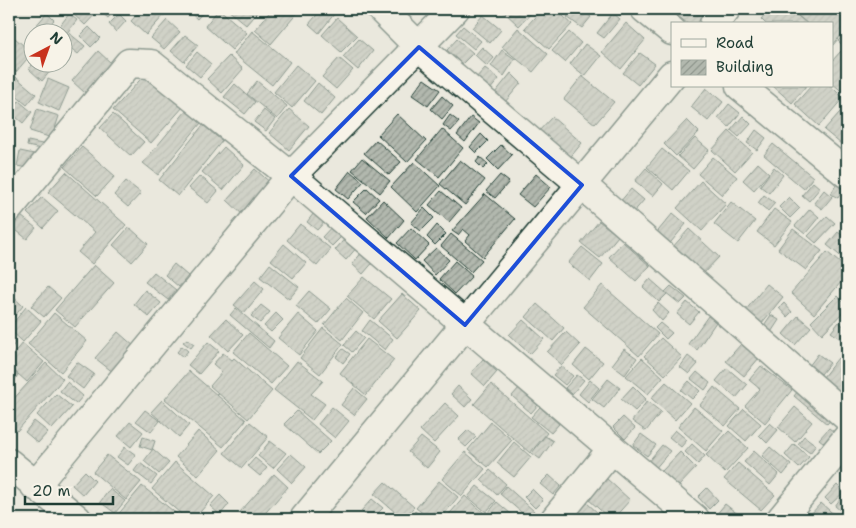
<svg xmlns="http://www.w3.org/2000/svg" width="856" height="528" font-family="'Shantell Sans',sans-serif">
<style>
.building{fill:url(#building-hatch);stroke:#1f3d34}
.lines{fill:none;stroke-linecap:round;stroke-linejoin:round}
.minor-casing{stroke:#1f3d34;stroke-width:31}
.minor{stroke:#f7f3e8;stroke-width:28}
.marked{fill:none;stroke:#1d4ed8;stroke-width:4;stroke-linejoin:round}
</style>
<defs>
<pattern id="building-hatch" width="6" height="6" patternUnits="userSpaceOnUse" patternTransform="scale(1.25)"><rect width="6" height="6" fill="#b2b8ae"/><path d="M-1 1l2-2M0 6l6-6M5 7l2-2" fill="none" stroke="#90978e"/></pattern>
</defs>
<rect width="100%" height="100%" fill="#eae8dd"/>
<filter id="ink" filterUnits="userSpaceOnUse"><feTurbulence type="fractalNoise" baseFrequency=".02" numOctaves="2"/><feDisplacementMap in="SourceGraphic" scale="10" xChannelSelector="R" yChannelSelector="G"/><feConvolveMatrix kernelMatrix="1 2 1 2 8 2 1 2 1" color-interpolation-filters="sRGB"/></filter>
<g filter="url(#ink)">
<!-- building -->
<g class="building">
<path d="M72,9H100L85,25L70,11Z"/>
<path d="M103,9H114L115,10L108,18L100,11Z"/>
<path d="M142,9H159L165,14L146,35L131,21Z"/>
<path d="M186,9H206L197,19Z"/>
<path d="M219,9L247,33L232,50L205,26Z"/>
<path d="M227,9H260L246,25Z"/>
<path d="M272,9H296L299,11L271,44L255,30Z"/>
<path d="M322,9H330L335,13L319,33L309,24Z"/>
<path d="M504,9H535L519,26L502,10Z"/>
<path d="M542,9H555L572,24L549,49L525,28Z"/>
<path d="M573,9H581L591,17L582,28L567,17Z"/>
<path d="M669,9H709L697,24H688Z"/>
<path d="M770,9H790L807,24H766L761,19Z"/>
<path d="M790,9H833L847,21V28L833,45L832,44V24H808Z"/>
<path d="M47,13L54,20L43,32H37L33,29Z"/>
<path d="M613,13L620,19L604,38L597,33Z"/>
<path d="M69,14L77,20L67,33L59,27Z"/>
<path d="M119,14L126,21L116,32L109,24Z"/>
<path d="M483,15L501,30L490,43L472,28Z"/>
<path d="M337,18L357,36L341,52L322,35Z"/>
<path d="M167,20L180,32L164,49L151,38Z"/>
<path d="M626,23L645,40L621,69L602,52Z"/>
<path d="M463,26L481,41L474,49L456,34Z"/>
<path d="M89,27L100,38L91,47L80,36Z"/>
<path d="M518,28L548,54L533,72L502,47Z"/>
<path d="M252,31L290,62L272,85L234,54Z"/>
<path d="M847,31V49L838,41Z"/>
<path d="M569,32L581,43L565,62L552,51Z"/>
<path d="M69,33L85,46L78,54L62,41Z"/>
<path d="M185,35L198,45L184,62L171,51Z"/>
<path d="M15,38L32,53L16,72L9,66V45Z"/>
<path d="M359,39L373,51L358,70L343,57Z"/>
<path d="M457,39L473,53L462,64L447,50Z"/>
<path d="M585,44L601,56L585,76L570,64Z"/>
<path d="M482,47L494,58L487,66L475,55Z"/>
<path d="M502,50L515,59L504,76L491,66Z"/>
<path d="M98,51L111,63L85,93L72,81Z"/>
<path d="M841,51L847,56V94L846,95L832,83V61Z"/>
<path d="M197,52L211,64L200,77L186,65Z"/>
<path d="M640,53L655,64L638,85L623,73Z"/>
<path d="M229,56L243,69L222,93L207,79Z"/>
<path d="M339,58L353,70L336,89L322,77Z"/>
<path d="M34,62H45L52,69L42,81L29,69Z"/>
<path d="M296,65L315,81L292,108L274,92Z"/>
<path d="M485,68L499,79L489,91L475,79Z"/>
<path d="M147,72L184,106L151,143L113,110Z"/>
<path d="M11,73L36,94L27,105L9,90V76Z"/>
<path d="M511,73L521,83L505,102L495,93Z"/>
<path d="M582,76L614,102L595,124L564,99Z"/>
<path d="M48,79L69,88L59,111L39,102Z"/>
<path d="M424,79L440,90L428,106L412,95Z"/>
<path d="M257,81L287,106L277,119L247,94Z"/>
<path d="M318,83L335,98L321,115L304,101Z"/>
<path d="M235,84L255,102L245,114L224,97Z"/>
<path d="M773,86H806L792,103Z"/>
<path d="M811,86H831L843,98L819,126L795,104Z"/>
<path d="M706,88L723,102L708,121L691,107Z"/>
<path d="M442,96L453,106L442,119L431,109Z"/>
<path d="M19,101L32,112L23,123L10,112Z"/>
<path d="M729,104L740,113L729,127L718,118Z"/>
<path d="M847,104V137L841,144L824,130Z"/>
<path d="M37,109L59,116L52,138L30,131Z"/>
<path d="M289,109L309,126L289,150L269,133Z"/>
<path d="M264,110L275,119L266,131L254,122Z"/>
<path d="M186,111L201,123L158,175L143,163Z"/>
<path d="M113,114L144,142L131,156L100,128Z"/>
<path d="M397,114L426,141L407,162L378,135Z"/>
<path d="M450,115L459,122L451,131L443,125Z"/>
<path d="M743,116L751,124L739,137L731,130Z"/>
<path d="M471,117L479,123L465,142L457,135Z"/>
<path d="M552,117L582,143L568,160L537,133Z"/>
<path d="M687,120L699,132L676,156L664,144Z"/>
<path d="M203,125L222,141L178,196L159,180Z"/>
<path d="M442,129L463,148L439,177L417,159Z"/>
<path d="M756,130L766,138L757,150L747,143Z"/>
<path d="M729,131L752,152L735,171L712,150Z"/>
<path d="M481,134L488,141L476,153L470,147Z"/>
<path d="M695,138L709,150L693,169L678,156Z"/>
<path d="M376,140L401,162L389,175L364,153Z"/>
<path d="M28,141L42,144L41,149L27,146Z"/>
<path d="M773,144L813,177L804,189L764,155Z"/>
<path d="M501,145L512,155L498,170L487,159Z"/>
<path d="M82,147L115,176L97,196L64,167Z"/>
<path d="M224,147L244,165L223,190L202,172Z"/>
<path d="M662,149L689,171L673,190L647,167Z"/>
<path d="M20,151L39,155L37,170L17,166Z"/>
<path d="M480,157L488,164L483,169L476,162Z"/>
<path d="M713,157L737,177L722,195L698,174Z"/>
<path d="M362,158L390,181L380,193L352,170Z"/>
<path d="M460,160L485,180L465,205L440,184Z"/>
<path d="M414,162L440,186L417,212L391,187Z"/>
<path d="M758,163L769,173L754,190L743,180Z"/>
<path d="M774,167L783,175L769,193L760,186Z"/>
<path d="M646,168L663,184L653,196L635,181Z"/>
<path d="M255,169L273,185L244,216L227,200Z"/>
<path d="M350,171L363,182L348,199L336,189Z"/>
<path d="M66,172L126,225L92,264L78,252L95,232L48,192Z"/>
<path d="M536,174L551,187L533,207L518,195Z"/>
<path d="M500,175L509,182L495,198L486,191Z"/>
<path d="M200,176L218,191L208,203L189,188Z"/>
<path d="M126,181L141,193L128,207L114,195Z"/>
<path d="M701,181L726,204L702,231L677,208Z"/>
<path d="M813,182L820,188L809,201L802,195Z"/>
<path d="M837,183L844,188L838,198L831,194Z"/>
<path d="M367,188L379,199L366,213L353,202Z"/>
<path d="M631,189L644,200L632,214L619,203Z"/>
<path d="M824,190L832,197L822,209L814,203Z"/>
<path d="M441,191L461,208L449,222L429,205Z"/>
<path d="M485,194L515,219L483,257L465,241L470,235L463,229L458,235L452,231Z"/>
<path d="M764,195L775,203L768,211L758,203Z"/>
<path d="M42,197L58,211L43,228L27,213Z"/>
<path d="M789,197L800,208L790,218L779,207Z"/>
<path d="M383,200L404,220L389,238L367,217Z"/>
<path d="M731,202L755,221L738,243L714,224Z"/>
<path d="M424,208L434,218L421,231L411,223Z"/>
<path d="M317,209L328,218L317,230L307,222Z"/>
<path d="M774,209L792,222L774,245L757,232Z"/>
<path d="M810,209L819,217L805,234L795,226Z"/>
<path d="M673,213L686,224L666,248L653,237Z"/>
<path d="M21,216L36,228L27,239L12,227Z"/>
<path d="M827,216L835,223L816,243L808,236Z"/>
<path d="M599,221L618,236L600,258L581,243Z"/>
<path d="M300,224L331,249L317,266L287,240Z"/>
<path d="M334,224L344,234L332,246L322,237Z"/>
<path d="M437,225L446,234L435,245L427,237Z"/>
<path d="M129,227L148,244L132,262L113,245Z"/>
<path d="M411,228L429,245L415,260L397,243Z"/>
<path d="M689,229L719,257L701,276L671,249Z"/>
<path d="M793,229L822,251L806,270L778,249Z"/>
<path d="M838,232L847,239V255L844,259L827,245Z"/>
<path d="M451,234L482,260L471,272L441,246Z"/>
<path d="M347,236L358,246L346,260L335,250Z"/>
<path d="M623,242L650,266L636,281L609,257Z"/>
<path d="M284,244L306,263L293,278L271,260Z"/>
<path d="M582,247L603,264L590,281L568,263Z"/>
<path d="M436,248L449,260L435,275L422,261Z"/>
<path d="M364,250L375,260L363,274L352,264Z"/>
<path d="M827,252L847,269V275L814,314L791,293Z"/>
<path d="M455,261L472,276L455,294L439,279Z"/>
<path d="M174,264L188,276L179,287L165,275Z"/>
<path d="M270,264L299,287L289,299L260,277Z"/>
<path d="M94,265L114,283L75,327L55,310Z"/>
<path d="M154,272L176,290L168,300L145,282Z"/>
<path d="M364,277L391,299L374,319L347,296Z"/>
<path d="M650,279L667,294L659,302L643,287Z"/>
<path d="M255,281L264,289L244,313L234,305Z"/>
<path d="M767,284L783,297L761,324L745,311Z"/>
<path d="M602,285L658,334L639,356L583,307Z"/>
<path d="M671,286L686,298L680,304L665,292Z"/>
<path d="M48,287L61,298L44,317L31,306Z"/>
<path d="M145,290L161,303L149,317L134,304Z"/>
<path d="M309,291L331,309L318,324L296,306Z"/>
<path d="M9,293L23,306L9,323Z"/>
<path d="M402,294L421,311L397,338L378,321Z"/>
<path d="M837,296L847,306V308L822,334L811,322Z"/>
<path d="M346,298L363,313L342,340L324,325Z"/>
<path d="M687,302L699,312L689,324L677,314Z"/>
<path d="M658,303L669,313L662,321L652,310Z"/>
<path d="M784,303L792,312L787,317L779,308Z"/>
<path d="M537,304L564,328L553,341L526,317Z"/>
<path d="M261,305L270,312L260,323L251,316Z"/>
<path d="M26,307L41,321L23,342L9,329V328Z"/>
<path d="M236,308L274,341L269,348L230,315Z"/>
<path d="M54,313L87,341L61,372L28,344Z"/>
<path d="M276,313L283,320L271,332L264,326Z"/>
<path d="M298,314L318,331L299,355L278,338Z"/>
<path d="M771,315L779,320L766,340L758,334Z"/>
<path d="M708,316L716,322L697,350L688,344Z"/>
<path d="M798,316L811,327L795,345L783,334Z"/>
<path d="M226,319L243,335L228,351L211,335Z"/>
<path d="M370,320L393,339L385,350L362,331Z"/>
<path d="M523,320L544,339L530,354L509,335Z"/>
<path d="M839,322L847,329V341L846,343L831,332Z"/>
<path d="M660,323L672,333L666,339L655,328Z"/>
<path d="M323,328L343,344L320,374L300,358Z"/>
<path d="M356,331L364,338L352,352L344,345Z"/>
<path d="M118,332L135,347L114,373L95,358Z"/>
<path d="M566,332L580,345L562,365L547,352Z"/>
<path d="M249,333L287,366L271,384L233,352Z"/>
<path d="M661,338L682,357L665,375L644,356Z"/>
<path d="M10,339L15,343L9,352V341Z"/>
<path d="M187,339L194,344L191,348L183,342Z"/>
<path d="M367,339L394,360L366,395L340,373Z"/>
<path d="M208,342L219,351L199,374L188,365Z"/>
<path d="M22,343L44,362L27,382L9,366V359Z"/>
<path d="M741,344L759,358L744,376L726,361Z"/>
<path d="M182,346L188,351L183,357L177,352Z"/>
<path d="M343,349L350,354L343,363L336,357Z"/>
<path d="M586,349L603,362L589,379L573,365Z"/>
<path d="M624,349L637,358L625,375L612,365Z"/>
<path d="M223,353L232,360L234,358L272,391L248,419L210,386L222,372L213,364Z"/>
<path d="M818,354L830,363L821,374L809,366Z"/>
<path d="M688,356L698,364L689,374L680,367Z"/>
<path d="M642,358L663,377L648,394L626,376Z"/>
<path d="M838,358L847,366V398L823,377Z"/>
<path d="M483,359L497,372L485,386L471,373Z"/>
<path d="M297,361L323,381L311,394L325,404L312,420L274,390Z"/>
<path d="M77,362L94,374L83,389L66,376Z"/>
<path d="M46,363L63,379L17,431L9,423V404Z"/>
<path d="M561,366L573,376L565,385L553,375Z"/>
<path d="M761,366L792,390L765,423L745,406L760,389L749,380Z"/>
<path d="M9,368L18,375L9,388Z"/>
<path d="M727,368L747,385L736,398L716,381Z"/>
<path d="M189,371L246,420L223,447L165,399Z"/>
<path d="M697,372L710,383L705,390L691,379Z"/>
<path d="M577,375L584,380L572,394L565,388Z"/>
<path d="M608,379L620,388L604,408L592,399Z"/>
<path d="M590,380L599,388L588,402L579,394Z"/>
<path d="M689,381L700,391L692,399L681,390Z"/>
<path d="M67,382L83,396L76,404L60,391Z"/>
<path d="M666,382L690,403L675,420L651,398Z"/>
<path d="M491,384L547,433L530,453L474,404Z"/>
<path d="M458,386L472,399L465,407L451,394Z"/>
<path d="M633,386L646,399L635,411L621,399Z"/>
<path d="M802,386L835,415L827,424L794,396Z"/>
<path d="M714,387L740,409L725,426L700,405Z"/>
<path d="M354,388L367,399L354,415L341,405Z"/>
<path d="M519,388L538,405L531,413L512,396Z"/>
<path d="M56,394L72,407L52,429L37,415Z"/>
<path d="M162,400L189,425L179,437L151,412Z"/>
<path d="M647,401L661,412L646,431L632,421Z"/>
<path d="M445,403L459,416L434,443L420,430Z"/>
<path d="M332,407L349,421L335,438L318,424Z"/>
<path d="M540,407L559,424L551,433L531,417Z"/>
<path d="M694,407L723,431L706,451L678,427Z"/>
<path d="M795,407L812,422L795,442L778,427Z"/>
<path d="M744,409L761,424L746,441L729,426Z"/>
<path d="M145,410L160,421L151,432L136,421Z"/>
<path d="M297,411L331,441L318,454L284,424Z"/>
<path d="M623,417L635,428L625,439L613,427Z"/>
<path d="M34,421L48,432L38,443L25,432Z"/>
<path d="M130,422L143,432L131,447L118,436Z"/>
<path d="M250,422L268,437L242,468L224,453Z"/>
<path d="M491,422L512,440L488,467L468,450Z"/>
<path d="M770,423L778,430L767,443L759,435Z"/>
<path d="M829,428L838,435L828,446L819,439Z"/>
<path d="M468,430L476,437L466,447L458,440Z"/>
<path d="M675,430L687,440L681,447L669,437Z"/>
<path d="M198,431L220,450L198,476L176,457Z"/>
<path d="M729,431L748,448L725,473L706,455Z"/>
<path d="M641,434L656,445L647,456L633,445Z"/>
<path d="M545,436L553,441L540,459L532,453Z"/>
<path d="M804,436L816,445L810,453L798,444Z"/>
<path d="M143,437L155,441L152,450L140,446Z"/>
<path d="M421,437L440,452L427,468L408,452Z"/>
<path d="M270,441L286,453L273,468L258,456Z"/>
<path d="M514,442L531,457L514,477L497,463Z"/>
<path d="M692,444L705,456L698,464L685,452Z"/>
<path d="M794,444L809,457L799,468L785,455Z"/>
<path d="M662,445L670,451L654,470L647,463Z"/>
<path d="M125,447L136,455L128,465L117,457Z"/>
<path d="M770,447L791,465L783,475L762,456Z"/>
<path d="M153,449L169,463L159,474L144,461Z"/>
<path d="M754,451L779,474L770,485L744,462Z"/>
<path d="M465,452L485,469L462,496L442,479Z"/>
<path d="M680,452L696,468L677,488L661,472Z"/>
<path d="M291,454L306,467L292,483L277,469Z"/>
<path d="M107,455L141,482L126,500L93,472Z"/>
<path d="M255,458L267,468L260,476L248,466Z"/>
<path d="M175,462L214,496L194,519H187L152,489Z"/>
<path d="M140,463L157,476L151,484L134,471Z"/>
<path d="M738,463L775,495L761,510L724,479Z"/>
<path d="M490,470L506,484L497,495L481,480Z"/>
<path d="M85,471L95,481L83,495L72,485Z"/>
<path d="M274,474L288,487L260,519H249L240,512Z"/>
<path d="M549,475L561,486L553,495L540,484Z"/>
<path d="M606,478L630,500L613,519H610L587,498Z"/>
<path d="M439,481L458,497L440,519H430L416,508Z"/>
<path d="M385,482L414,507L403,519L374,494Z"/>
<path d="M837,485L844,492L831,504L825,498Z"/>
<path d="M142,486L183,519H119L116,517Z"/>
<path d="M477,486L496,501L486,512L468,497Z"/>
<path d="M506,486L534,511L528,518L500,494Z"/>
<path d="M707,488L718,500L709,509L698,497Z"/>
<path d="M110,489L125,501L115,513L100,502Z"/>
<path d="M532,489L543,500L535,508L524,497Z"/>
<path d="M220,495L229,504L220,515L210,506Z"/>
<path d="M843,495L847,498V516L835,506Z"/>
<path d="M465,496L485,514L479,519H445Z"/>
<path d="M372,499L383,508L372,519H370L361,511Z"/>
<path d="M497,502L517,519H486L484,518Z"/>
<path d="M586,502L599,514L595,519H586L577,511Z"/>
<path d="M821,503L839,519H814L810,515Z"/>
<path d="M725,504L744,519H719L715,516Z"/>
<path d="M415,511L425,519H409Z"/>
<path d="M388,513L396,519H383Z"/>
</g>
<g class="lines">
<defs>
<g id="minor">
<path d="M381,9L419,47L582,185L847,417"/>
<path d="M645,9L672,31"/>
<path d="M714,24L726,9"/>
<path d="M740,86L847,174"/>
<path d="M9,208L129,63L151,64L291,176L695,519"/>
<path d="M9,463L77,519"/>
<path d="M35,486L291,176L455,9"/>
<path d="M304,519L672,75"/>
<path d="M555,519L612,449"/>
<path d="M781,519L847,438"/>
</g>
</defs>
<!-- minor casing -->
<use href="#minor" class="minor-casing"/>
<!-- minor -->
<use href="#minor" class="minor"/>
</g>
</g>
<!-- marked area -->
<path d="M0 0H856V528H0ZM419,47L582,185L465,325L291,176Z" fill="#eae8dd" fill-opacity=".55" fill-rule="evenodd"/>
<path class="marked" d="M419,47L582,185L465,325L291,176Z"/>
<!-- margin -->
<rect width="856" height="528" fill="none" stroke="#f7f3e8" stroke-width="30"/>
<rect x="15" y="15" width="826" height="498" fill="none" stroke="#1f3d34" stroke-width="2" filter="url(#ink)"/>
<!-- legend -->
<rect x="671" y="22" width="162" height="65" fill="#f7f3e8" stroke="#a1aaa0"/>
<rect x="681" y="39" width="25" height="8" fill="#f7f3e8" stroke="#a1aaa0"/>
<text x="716" y="48" font-size="15" fill="#1f3d34">Road</text>
<rect x="681" y="60" width="25" height="15" fill="url(#building-hatch)" stroke="#a1aaa0"/>
<text x="716" y="72" font-size="15" fill="#1f3d34">Building</text>
<!-- north arrow -->
<g transform="translate(48 48) rotate(41)"><circle r="24" fill="#f7f3e8" stroke="#a1aaa0"/>
<path d="M0-4L9 19L0 12L-9 19Z" fill="#c8321e"/>
<text y="-8" font-size="14" font-weight="bold" text-anchor="middle" fill="#1f3d34">N</text>
</g>
<!-- scale -->
<path d="M25 496v8h88v-8" fill="none" stroke="#1f3d34" stroke-width="2.5"/>
<text x="32" y="496" font-size="15" fill="#1f3d34" stroke="#f7f3e8" stroke-width="4" paint-order="stroke">20 m</text>
</svg>
